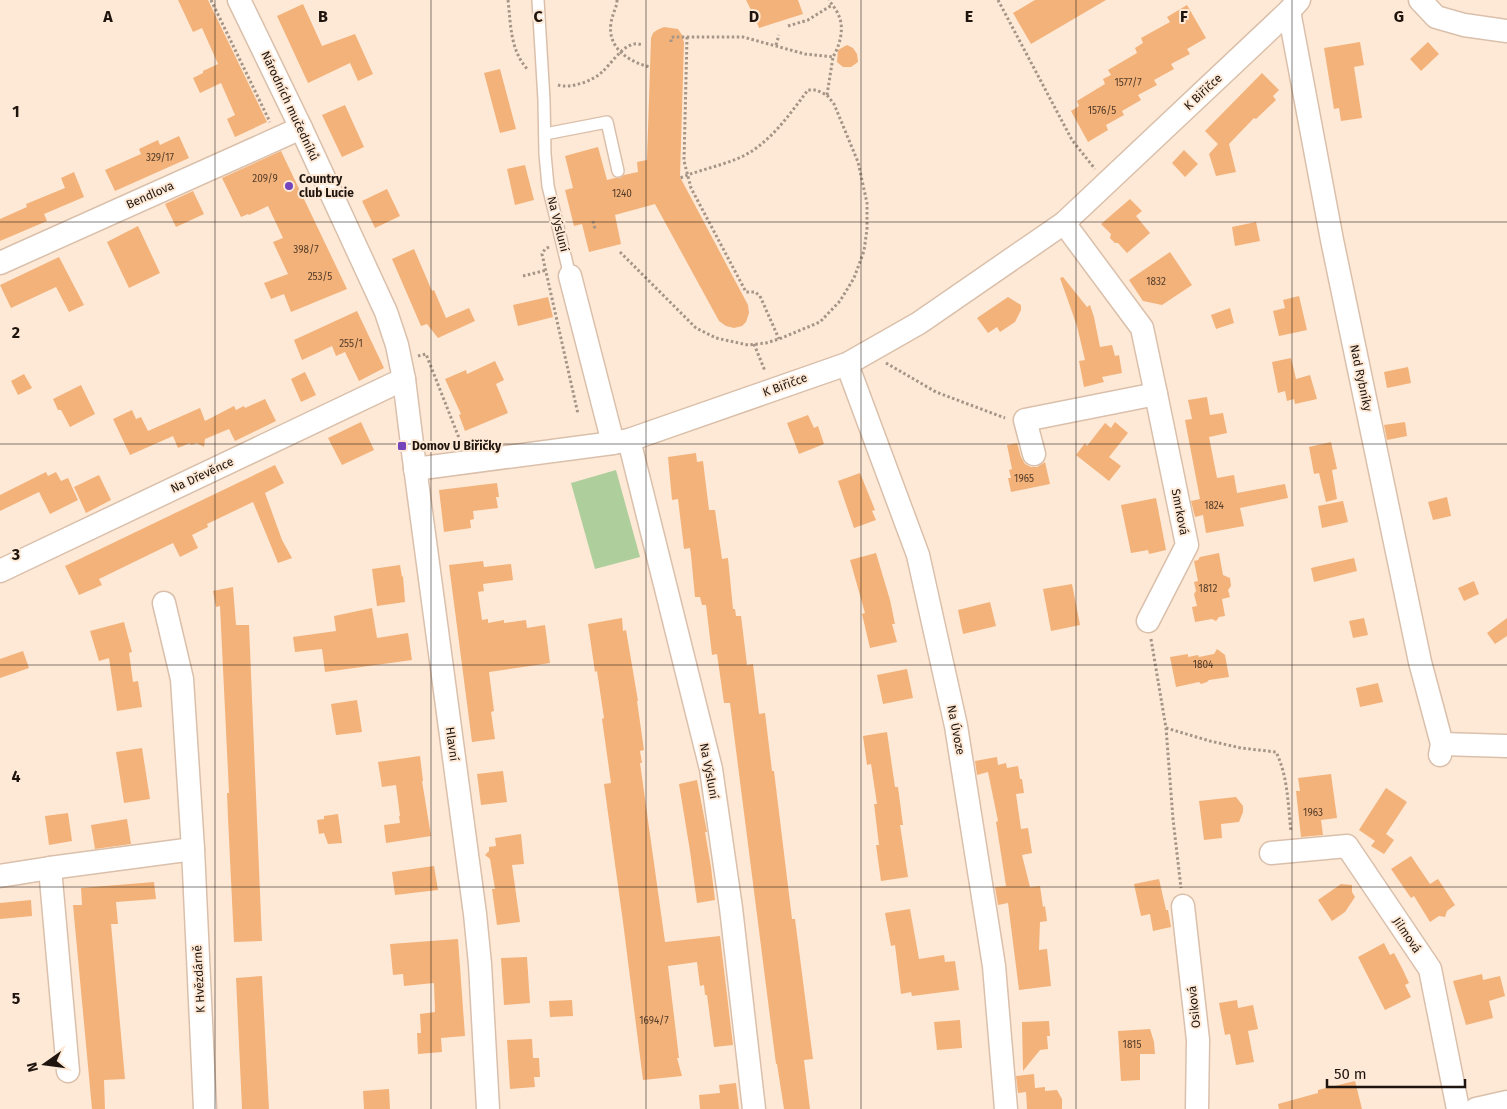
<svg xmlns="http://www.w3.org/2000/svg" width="1507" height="1109" font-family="'Fira Sans',sans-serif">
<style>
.green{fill:#aecf9b}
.building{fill:#f3b279}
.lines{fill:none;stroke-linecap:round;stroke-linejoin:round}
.service-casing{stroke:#dac0ab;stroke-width:14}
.minor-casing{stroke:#dac0ab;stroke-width:25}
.path{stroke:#a59587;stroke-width:3;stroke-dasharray:2.5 2.5;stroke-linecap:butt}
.service{stroke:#fff;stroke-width:11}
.minor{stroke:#fff;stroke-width:22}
.path-bridge{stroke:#a59587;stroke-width:3;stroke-dasharray:2.5 2.5;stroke-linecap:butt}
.grid{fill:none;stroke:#1f150e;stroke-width:1;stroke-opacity:0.55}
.poi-dot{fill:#7444bb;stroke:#fee9d7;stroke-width:2}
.labels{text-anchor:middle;stroke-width:4;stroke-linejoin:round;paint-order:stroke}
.number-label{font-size:10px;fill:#543c29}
.street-label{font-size:12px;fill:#1f150e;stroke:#fee9d7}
.poi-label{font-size:12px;font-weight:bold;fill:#1f150e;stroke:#fee9d7;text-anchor:start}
.grid-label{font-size:16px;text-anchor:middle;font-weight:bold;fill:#1f150e;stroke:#fee9d7;stroke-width:4;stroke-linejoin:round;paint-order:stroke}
</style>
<rect width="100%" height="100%" fill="#fee9d7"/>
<!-- green -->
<path class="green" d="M616,470L640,557L595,569L571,483Z"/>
<!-- building -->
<g class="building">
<path d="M178,0H208L267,122L235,137L227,119L235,115L221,83L200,93L193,78L203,73V71L218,64L202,28L193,32Z"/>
<path d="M746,0H798L803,14L759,28L756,20Z"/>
<path d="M1035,0H1106L1031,44L1013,13Z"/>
<path d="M303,4L322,46L355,34L373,74L358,81L350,63L308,83L277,16Z"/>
<path d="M1187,5L1206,38L1187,49L1190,54L1171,64L1174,69L1154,80L1157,85L1138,95L1141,100L1122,111L1124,115L1106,125L1108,130L1088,142L1071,111L1079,106L1077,101L1105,84L1103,79L1111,75L1108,70L1137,53L1135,48L1143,43L1141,38L1170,22L1167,17Z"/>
<path d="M664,27L678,29L682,35L684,43L680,177L748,305L749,313L746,322L742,326L734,328L726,326L719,321L655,204L615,215L621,244L589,252L582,224L574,226L565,190L573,188L565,156L598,147L607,180L615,178H620L624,175L638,172L637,162L647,160L651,38L653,33L657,30Z"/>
<path d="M1360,42L1364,65L1354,67L1362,118L1341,121L1339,108L1334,109L1324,48Z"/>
<path d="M1428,42L1439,54L1421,71L1410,59Z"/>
<path d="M847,45L853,48L857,54L858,62L851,67H843L837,62L838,50Z"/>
<path d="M500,69L516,129L500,133L484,73Z"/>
<path d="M1262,73L1279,90L1273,96L1276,100L1256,119L1254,118L1229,144L1236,172L1216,176L1209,154L1218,144L1205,131Z"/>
<path d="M345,105L364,147L342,157L322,115Z"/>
<path d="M179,136L189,158L115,191L105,170L141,154L139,149L158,140L160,145Z"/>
<path d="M1184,150L1198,164L1185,177L1172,163Z"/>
<path d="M281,151L347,289L291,312L284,294L271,299L264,283L288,274L273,242L283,238L268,206L249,215L248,214L241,217L222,178Z"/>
<path d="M525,165L534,200L515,205L507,169Z"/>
<path d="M74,172L84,197L44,214L47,221L0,241V219L27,207L26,204L65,188L61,178Z"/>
<path d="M387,189L400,216L375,228L362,201Z"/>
<path d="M193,191L204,214L176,227L165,204Z"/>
<path d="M1130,199L1142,211L1136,216L1150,233L1127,253L1118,243H1115L1110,238L1111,234L1101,224Z"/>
<path d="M1256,222L1260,241L1235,246L1232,227Z"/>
<path d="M138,226L160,273L129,288L107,242Z"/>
<path d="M414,249L432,291L434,290L446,318L469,308L475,321L438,338L427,324L421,326L392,259Z"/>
<path d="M1170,252L1192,285L1162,305L1143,301L1129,280Z"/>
<path d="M59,257L84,305L69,312L56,287L11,308L0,285Z"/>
<path d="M1063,277L1087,307L1090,305L1094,317L1100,347L1112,345L1115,356L1119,355L1122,373L1102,377L1104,382L1084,387L1079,361L1085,360L1077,326L1060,278Z"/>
<path d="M1299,296L1307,330L1279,336L1273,311L1285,308L1283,300Z"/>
<path d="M548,297L553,317L518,326L513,305Z"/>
<path d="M1008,297L1021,305V310L1015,322L1000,332L997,327L988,333L977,318Z"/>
<path d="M1230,308L1234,323L1216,329L1211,315Z"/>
<path d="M357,311L384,368L359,381L345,352L336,356L332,346L302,360L294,340Z"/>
<path d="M1291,358L1296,379L1310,375L1317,399L1295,404L1294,399L1287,401L1285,391L1278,393L1272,362Z"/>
<path d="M495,361L504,380L496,384L508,413L465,431L459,415L461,414L445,379L466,370L467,374Z"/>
<path d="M1408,367L1411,383L1387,388L1384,372Z"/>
<path d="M305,372L316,395L301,402L291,379Z"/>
<path d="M24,374L32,388L18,395L11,381Z"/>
<path d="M81,385L95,414L70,427L61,410H58L53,399Z"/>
<path d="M1207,397L1210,415L1223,413L1227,433L1209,437L1217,478L1234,475L1237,493L1285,484L1288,498L1240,508L1244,526L1206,533L1203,515L1195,517L1191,501L1200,499L1185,420L1192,419L1188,400Z"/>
<path d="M265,399L276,421L235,441L229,429L205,439L204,447L197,443L191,445L190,443L178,448L173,436L130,455L113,419L132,410L136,419L141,417L148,431L200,408L205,421L234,406L236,410L244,406L245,408Z"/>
<path d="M808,415L814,428L818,426L824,444L799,454L787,423Z"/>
<path d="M361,422L374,450L342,465L328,438Z"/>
<path d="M1115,422L1128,433L1109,457L1121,466L1109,481L1076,455L1085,443L1087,446L1105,423L1111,428Z"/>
<path d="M1405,422L1407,436L1387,440L1384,425Z"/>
<path d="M1331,442L1337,469L1332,470L1337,499L1326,502L1319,473L1314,474L1309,447Z"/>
<path d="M1017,443L1021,457L1025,464L1031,467H1037L1045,462L1050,484L1011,492L1008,478H1011L1009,470L1012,469L1007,445Z"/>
<path d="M696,453L697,462L703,461L709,510H715L722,559L728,558L733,609H735L736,616H741L747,665L753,664L759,714L765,713L772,771H774L792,919H795L813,1059L804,1060L810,1109H784L777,1064H776L730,703H724L717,654L712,655L706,605H702L700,597H695L691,555L690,548L684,549L678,499L672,500L668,457Z"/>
<path d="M275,465L284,483L265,493L282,540L292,558L278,563L253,502L207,524L208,527L192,535L198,548L180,557L173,543L99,579L102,585L79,595L65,566Z"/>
<path d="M46,472L48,476L56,472L61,481L68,478L78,500L50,514L39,492L0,511V495Z"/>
<path d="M860,473L875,510L872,511L876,520L854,528L838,481Z"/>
<path d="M99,475L111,500L86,513L74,487Z"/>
<path d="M497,483L499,497H496L498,508L473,511L474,519L470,520L471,528L444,532L439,490Z"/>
<path d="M1447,497L1451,516L1433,520L1428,502Z"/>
<path d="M1156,498L1166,550L1149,554L1148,550L1131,553L1121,505Z"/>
<path d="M1343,501L1348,522L1322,528L1318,506Z"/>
<path d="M876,553L890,600L895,624H892L897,642L870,648L862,614L865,613L850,560Z"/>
<path d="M1219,553L1223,575L1230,578L1231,586L1228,590L1230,597L1222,599L1225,616L1219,617L1216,621L1212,619L1195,622L1192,607L1197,606L1194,594L1196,591L1194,582L1198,581L1194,561L1198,560L1200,557Z"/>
<path d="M1354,558L1357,571L1314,582L1311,568Z"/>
<path d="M483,561L484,567L511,564L513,580L483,584L484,591L478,592L482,620L488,619V623L504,620V623L526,620L527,628L545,625L550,663L489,672L494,711L491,712L495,739L472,742L449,565Z"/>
<path d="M400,565L402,577L403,576L405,602L377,606L372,569Z"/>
<path d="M1474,581L1479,594L1464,601L1458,588Z"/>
<path d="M1072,584L1080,625L1051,631L1043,589Z"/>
<path d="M233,587L236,625H249L262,941L234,942L228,818L227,793H229L220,606L216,607L213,591Z"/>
<path d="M990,602L996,626L963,634L958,610Z"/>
<path d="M372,608L377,638L408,633L412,660L325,672L322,649L295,652L293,637L336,631L334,616Z"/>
<path d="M622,618L623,631L626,630L638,701H637L644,750L640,751L642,763H640L665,942L720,936L733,1045L714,1047L707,995H705L704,985L700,986L697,962L668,966L679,1058H677L682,1076L643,1080L623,922L604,784L611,783L602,719L604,718L597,671L595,672L588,624Z"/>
<path d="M1364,618L1368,635L1353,638L1349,621Z"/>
<path d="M1507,618V636L1495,644L1487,633Z"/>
<path d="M124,622L132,652L129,653L133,682L138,681L142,707L117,711L109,658L99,661L90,631Z"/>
<path d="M1217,649L1225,655L1229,677L1209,680L1207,682L1201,684L1199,682L1176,687L1170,657L1188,654V657L1198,655L1199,657L1214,654Z"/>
<path d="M23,651L29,668L0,678V659Z"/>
<path d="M907,669L913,698L883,704L877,675Z"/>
<path d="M1378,683L1383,702L1360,707L1356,688Z"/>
<path d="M357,700L362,732L336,735L331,704Z"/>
<path d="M887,732L895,787H898L903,825H900L908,877L881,881L876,845H879L874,804H877L871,764L867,765L863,736Z"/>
<path d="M142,748L150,799L124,803L116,752Z"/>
<path d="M420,756L423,781H422L431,836L386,843L384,825L400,823L399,816H400L396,785L382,787L378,762Z"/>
<path d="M997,757L998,765L1006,763L1007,768L1018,766L1020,779H1022L1024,793L1016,794L1021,829L1028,828L1032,853L1022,855L1030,887L1040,886L1043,907L1045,906L1047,921L1040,922L1039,950L1047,949L1051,986L1019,990L1008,903L998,905L995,887L1006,886L996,822L998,821L988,772L977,775L975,761Z"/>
<path d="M503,771L507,802L481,805L477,774Z"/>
<path d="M1331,774L1337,818L1321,820L1323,835L1301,837L1296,791H1300L1298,778Z"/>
<path d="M697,780L707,832H705L711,867L715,900L697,903L690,851L679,784Z"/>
<path d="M1386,788L1407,802L1386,834L1394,840L1384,854L1371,846L1375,841L1359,830Z"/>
<path d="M1236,797L1243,806V812L1239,822L1221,824L1222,838L1204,840L1199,801Z"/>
<path d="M68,813L72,841L49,845L45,816Z"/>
<path d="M338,814L342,843L328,844L324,833L319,834L317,820L324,819V816Z"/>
<path d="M127,819L131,844L95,849L91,825Z"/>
<path d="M521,834L524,864L512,865L520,922L497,925L492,889H495L490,859L485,855L489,851V847L496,846L495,838Z"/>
<path d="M1411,856L1430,884L1438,879L1455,905L1447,911L1445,917L1439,916L1430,922L1414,896L1411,898L1391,869Z"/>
<path d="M434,866L438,890L395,895L392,872Z"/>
<path d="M1159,879L1166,910H1168L1171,927L1153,931L1150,914L1141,916L1134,884Z"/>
<path d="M154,882L156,899L116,902L118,924H111L125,1079L104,1080L105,1109H92L73,905H82L81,888Z"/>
<path d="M1341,884L1352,885V892L1355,897L1345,912L1332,921L1318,900Z"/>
<path d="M31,900L32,916L0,919V903Z"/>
<path d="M910,909L919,959L944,955L945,962L955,961L959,990L912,996L911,992L901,994L895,945L891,946L885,913Z"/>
<path d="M458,939L465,1036L441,1038L442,1052L418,1054L417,1033H421L420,1014L435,1012L434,983L404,986L403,974L393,975L390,944Z"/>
<path d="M1384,943L1390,955L1394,953L1402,968L1409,983L1405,985L1411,997L1385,1010L1358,957Z"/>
<path d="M527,957L530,1003L504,1005L501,958Z"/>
<path d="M1482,974L1483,980L1500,976L1505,996L1489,1001L1493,1018L1466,1025L1453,981Z"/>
<path d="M262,976L269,1109H242L236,978Z"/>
<path d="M572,1000L573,1016L550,1017L549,1001Z"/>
<path d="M1237,1000L1238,1008L1253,1005L1258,1029L1248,1031L1254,1062L1236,1065L1230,1034L1225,1035L1219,1003Z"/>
<path d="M960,1020L962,1048L937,1050L934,1022Z"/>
<path d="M1049,1021L1050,1036H1047L1048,1049L1040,1050L1023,1071L1022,1022Z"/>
<path d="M1150,1029L1154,1042L1155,1054H1140V1080L1121,1081L1118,1031Z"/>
<path d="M532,1039L533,1058H539L540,1077H534L535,1087L510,1089L507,1040Z"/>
<path d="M1034,1074L1035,1088L1045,1087V1091L1057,1090L1062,1099V1109H1027L1026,1092L1018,1093L1016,1076Z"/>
<path d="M1355,1081L1362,1109H1279L1278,1104L1318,1093V1090Z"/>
<path d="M736,1083L739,1109H700L699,1095L720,1093L719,1085Z"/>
<path d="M389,1089L390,1109H364L363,1091Z"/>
</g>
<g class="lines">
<defs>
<g id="service">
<path d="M538,0L544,100L545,154L548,186L570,276"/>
<path d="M545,134L607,122L618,171"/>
</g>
<g id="minor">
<path d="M239,0L301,128L386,312L397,345L404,379L413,452L475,914L480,964L488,1109"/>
<path d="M1420,0L1436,17L1464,25L1507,31"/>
<path d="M1289,11L1332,240L1420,662L1442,744L1440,755"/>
<path d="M1064,223L1142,328L1156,394L1187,545L1148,621"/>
<path d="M0,263L301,128"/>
<path d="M570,276L613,443"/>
<path d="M847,364L918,555L956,726L994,966L1006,1109"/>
<path d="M629,440L711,769L731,908L754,1109"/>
<path d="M1034,454L1025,420L1156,394"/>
<path d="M415,469L613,443L629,440L847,364L919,323L1064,223L1289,11L1299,0"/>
<path d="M0,571L404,379"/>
<path d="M164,603L182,679L193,849L205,1109"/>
<path d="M1442,744L1507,746"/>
<path d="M1271,853L1347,846L1430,969L1458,1109"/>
<path d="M50,868L68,1071"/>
<path d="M0,876L50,868L193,849"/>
<path d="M1183,906L1198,1040L1197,1109"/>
<path d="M1476,1109L1507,1102"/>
</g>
</defs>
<!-- service casing -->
<use href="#service" class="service-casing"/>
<!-- minor casing -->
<use href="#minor" class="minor-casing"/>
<!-- path -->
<g class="path">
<path d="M211,0L270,122"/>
<path d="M508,0C511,26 510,50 528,70"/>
<path d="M998,0L1072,140L1095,169"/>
<path d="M788,26L808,20L832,5"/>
<path d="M687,37L684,161L691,188L746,292H755L760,296L779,339"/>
<path d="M671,42V38L673,37H743L805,54L833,57C840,45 845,27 838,14C836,9 832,5 829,0"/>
<path d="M776,45L779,35"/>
<path d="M558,85C570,89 593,81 602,72C610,65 621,48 631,45C635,43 639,44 643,45"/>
<path d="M827,95L833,57"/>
<path d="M593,221L595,229"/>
<path d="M549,247L545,249L542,254L578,414"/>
<path d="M620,252L696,328L716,338L748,345L766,343L779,339L820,322L840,301L854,278L864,251L867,229V203L858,162L834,104L827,95L816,90H808C789,115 769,145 739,158C720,166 699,170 680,178"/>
<path d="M523,276L547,270"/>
<path d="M754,344L765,371"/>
<path d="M418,356L426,354L461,443"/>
<path d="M886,363L936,392L1005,418"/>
<path d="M1151,639L1166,728L1173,819L1181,888"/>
<path d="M1166,728L1210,741L1241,748L1276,752C1288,776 1288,805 1291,832"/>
</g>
<!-- service -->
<use href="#service" class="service"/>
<!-- minor -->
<use href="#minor" class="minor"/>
<!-- path-bridge -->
<path class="path-bridge" d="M617,0V3C615,10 612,16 611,23C607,48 629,62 650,67"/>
</g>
<!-- grid -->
<path class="grid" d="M215,0V1109M431,0V1109M646,0V1109M861,0V1109M1076,0V1109M1292,0V1109M0,222H1507M0,444H1507M0,665H1507M0,887H1507"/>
<!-- markers -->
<g class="poi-dot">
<circle cx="289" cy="186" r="5"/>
<rect x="397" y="441" width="10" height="10" rx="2.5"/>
</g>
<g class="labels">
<!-- number labels -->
<g class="number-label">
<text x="1128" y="86">1577/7</text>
<text x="1102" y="114">1576/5</text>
<text x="160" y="161">329/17</text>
<text x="265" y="182">209/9</text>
<text x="622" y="197">1240</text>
<text x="306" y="253">398/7</text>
<text x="320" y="280">253/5</text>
<text x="1156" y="285">1832</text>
<text x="351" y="347">255/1</text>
<text x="1024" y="482">1965</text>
<text x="1214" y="509">1824</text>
<text x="1208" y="592">1812</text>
<text x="1203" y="668">1804</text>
<text x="1313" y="816">1963</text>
<text x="654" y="1024">1694/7</text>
<text x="1132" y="1048">1815</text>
</g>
<!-- street labels -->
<g class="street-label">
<text transform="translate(1203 92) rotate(-43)" y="4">K Biřičce</text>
<text transform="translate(290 106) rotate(65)" y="4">Národních mučedníků</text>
<text transform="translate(150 195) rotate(-24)" y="4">Bendlova</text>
<text transform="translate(558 224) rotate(76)" y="4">Na Výsluní</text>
<text transform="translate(1361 378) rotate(78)" y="4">Nad Rybníky</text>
<text transform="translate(785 385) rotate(-20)" y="4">K Biřičce</text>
<text transform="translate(202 475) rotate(-25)" y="4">Na Dřevěnce</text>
<text transform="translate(1180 512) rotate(79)" y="4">Smrková</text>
<text transform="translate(956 730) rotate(79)" y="4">Na Úvoze</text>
<text transform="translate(452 744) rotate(82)" y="4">Hlavní</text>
<text transform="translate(709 771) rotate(79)" y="4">Na Výsluní</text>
<text transform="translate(1407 935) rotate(56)" y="4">Jilmová</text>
<text transform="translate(199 979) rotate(-93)" y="4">K Hvězdárně</text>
<text transform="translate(1194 1007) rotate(-96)" y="4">Osiková</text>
</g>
<!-- poi labels -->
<g class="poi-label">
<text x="299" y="183">Country<tspan x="299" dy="14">club Lucie</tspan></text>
<text x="412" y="450">Domov U Biřičky</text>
</g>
</g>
<g class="grid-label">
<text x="108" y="22">A</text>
<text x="323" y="22">B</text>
<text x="538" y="22">C</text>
<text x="754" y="22">D</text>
<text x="969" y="22">E</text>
<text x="1184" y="22">F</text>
<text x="1399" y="22">G</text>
<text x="16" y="117">1</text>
<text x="16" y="338">2</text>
<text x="16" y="560">3</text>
<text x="16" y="782">4</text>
<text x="16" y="1004">5</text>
</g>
<!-- north arrow -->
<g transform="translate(45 1064) rotate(256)" stroke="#fee9d7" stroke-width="4" paint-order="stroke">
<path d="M0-4L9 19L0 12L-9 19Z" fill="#1f150e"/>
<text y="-8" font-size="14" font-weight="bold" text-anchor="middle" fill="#1f150e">N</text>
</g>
<!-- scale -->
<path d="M1327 1079v8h138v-8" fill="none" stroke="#1f150e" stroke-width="2.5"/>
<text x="1334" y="1079" font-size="15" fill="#1f150e" stroke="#fee9d7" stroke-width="4" paint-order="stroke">50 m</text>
</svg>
